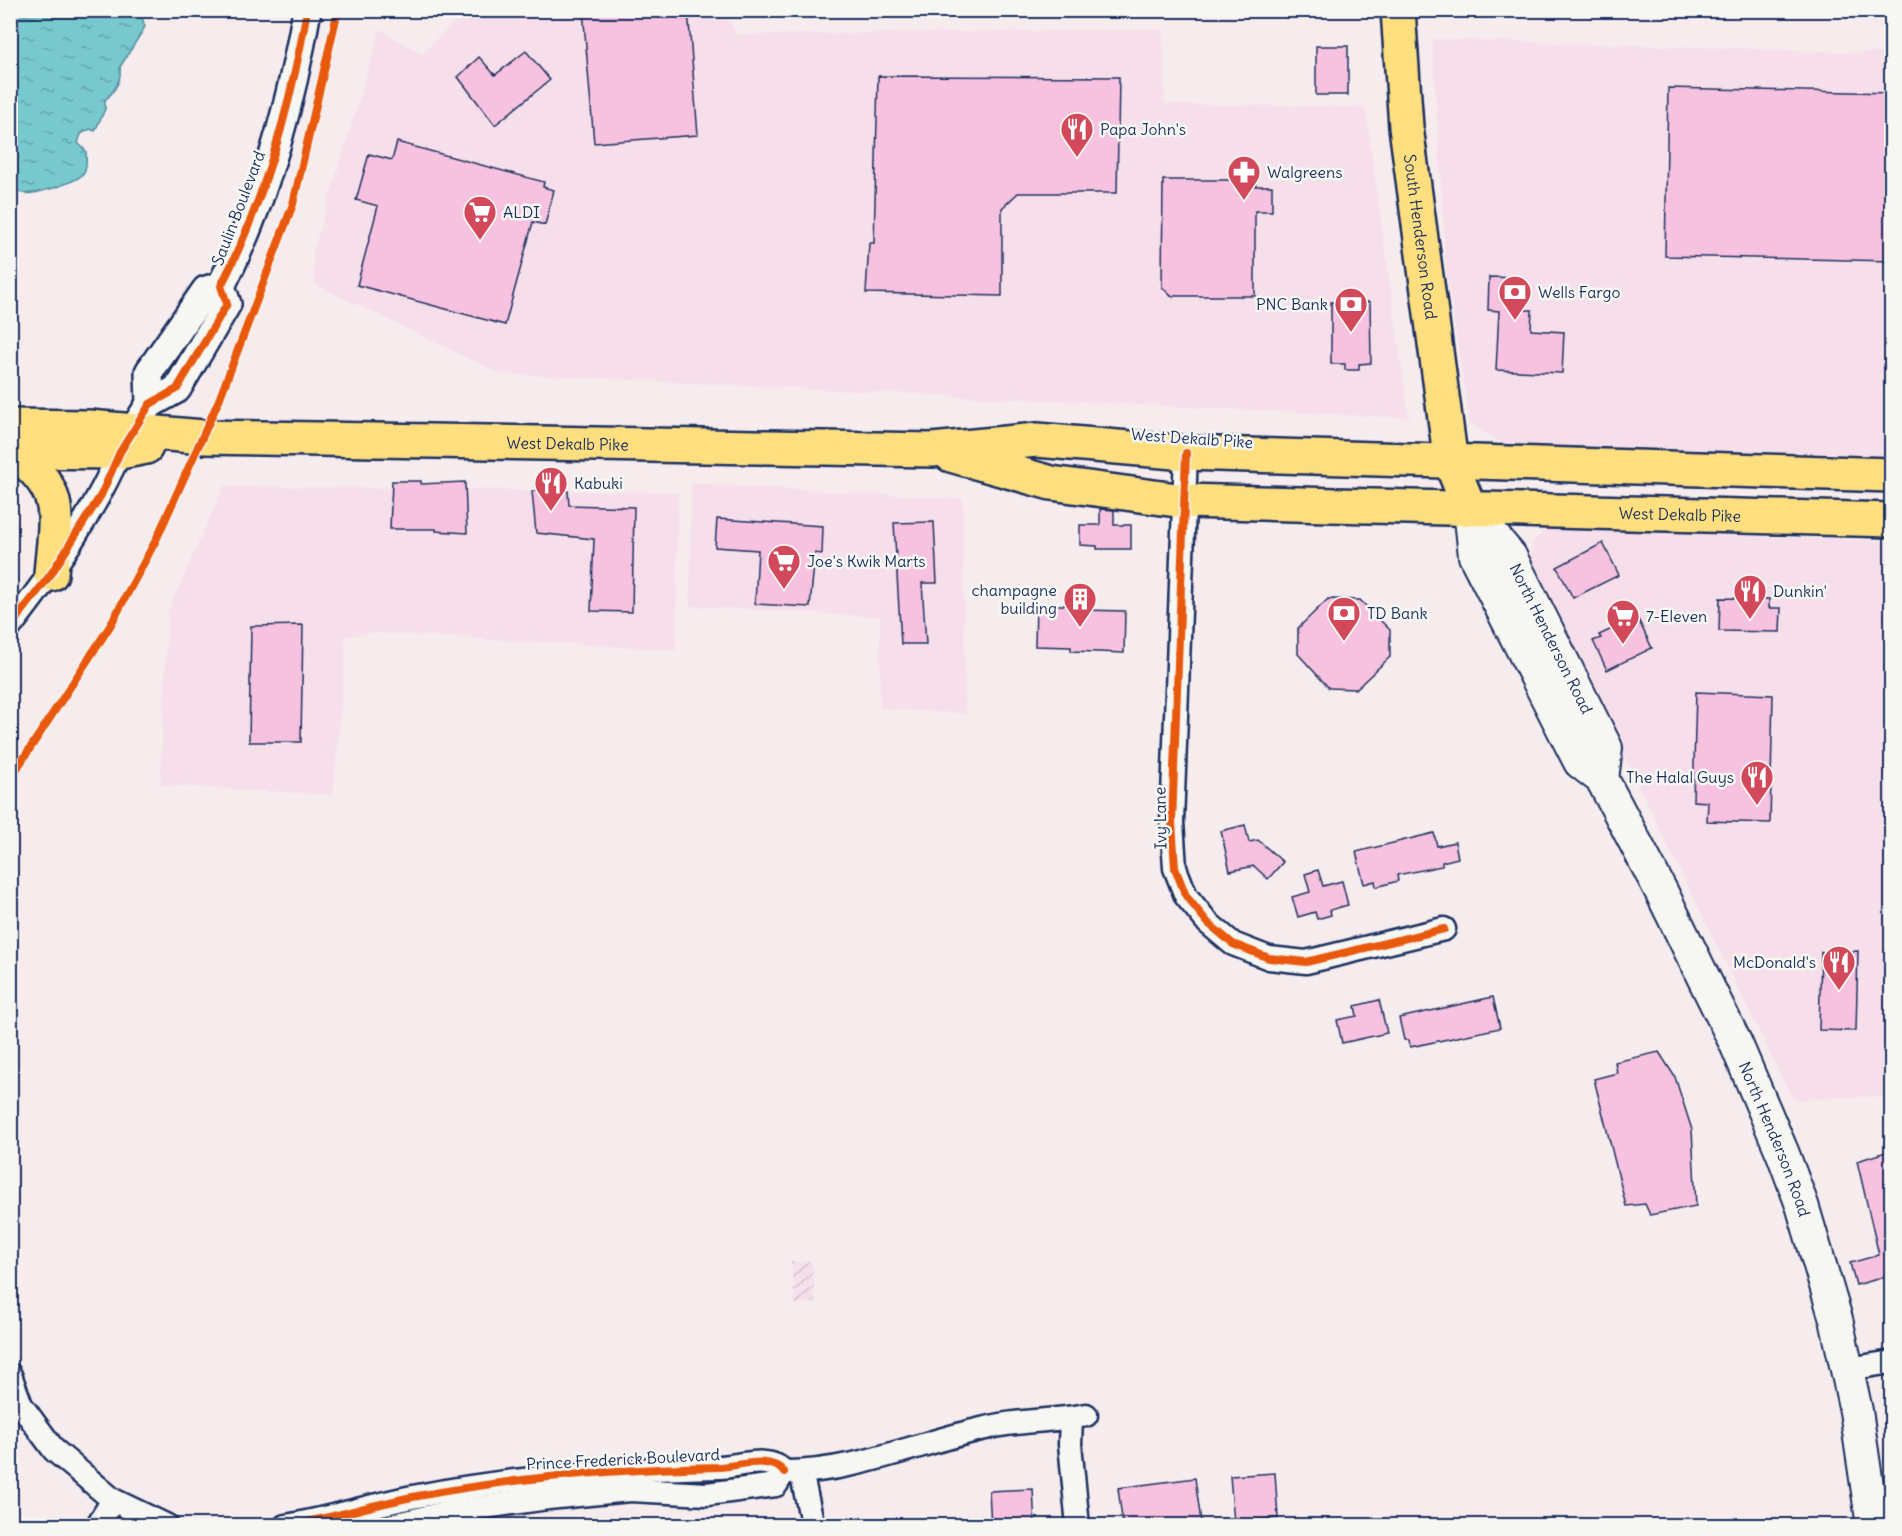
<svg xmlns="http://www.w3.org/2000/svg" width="1902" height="1536" font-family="Delius,sans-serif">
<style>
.built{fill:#f6dfea}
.industrial{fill:url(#industrial-furrows)}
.water{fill:url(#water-ripples);stroke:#538ba1;stroke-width:1.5}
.building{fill:#f7c2df;stroke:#1b2f5e;stroke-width:1.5}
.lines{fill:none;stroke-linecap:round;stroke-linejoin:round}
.minor-casing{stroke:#1b2f5e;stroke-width:27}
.tertiary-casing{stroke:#1b2f5e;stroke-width:32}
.secondary-casing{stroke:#1b2f5e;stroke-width:36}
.primary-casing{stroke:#1b2f5e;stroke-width:38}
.trunk-casing{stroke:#1b2f5e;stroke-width:38}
.minor{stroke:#f6f6f2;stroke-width:22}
.tertiary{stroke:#f6f6f2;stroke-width:27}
.secondary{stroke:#f6f6f2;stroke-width:32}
.primary{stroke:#fedf80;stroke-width:33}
.trunk{stroke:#fedf80;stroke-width:33}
.cycleway-casing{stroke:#f6f6f2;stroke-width:11}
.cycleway{stroke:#e8590c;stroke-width:8}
.labels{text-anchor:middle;stroke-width:5;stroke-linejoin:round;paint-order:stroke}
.poi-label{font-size:16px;fill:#1b2f5e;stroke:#f6f6f2;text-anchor:start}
.street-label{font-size:16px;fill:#1b2f5e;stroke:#f6f6f2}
</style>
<defs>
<pattern id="industrial-furrows" width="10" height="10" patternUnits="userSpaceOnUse" patternTransform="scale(1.5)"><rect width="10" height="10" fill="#f6dfea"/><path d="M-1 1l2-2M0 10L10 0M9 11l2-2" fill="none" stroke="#d2c0cb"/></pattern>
<pattern id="water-ripples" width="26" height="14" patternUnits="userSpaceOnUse" patternTransform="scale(1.5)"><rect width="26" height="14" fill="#78c9ce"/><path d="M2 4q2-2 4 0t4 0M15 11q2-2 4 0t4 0" fill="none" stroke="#62a4aa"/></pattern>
</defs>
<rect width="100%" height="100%" fill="#f6ecee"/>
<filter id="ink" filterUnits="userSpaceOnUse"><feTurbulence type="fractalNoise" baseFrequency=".0167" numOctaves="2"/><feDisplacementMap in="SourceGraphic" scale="12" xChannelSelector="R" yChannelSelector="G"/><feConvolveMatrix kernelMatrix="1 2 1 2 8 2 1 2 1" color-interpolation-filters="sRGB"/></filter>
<g filter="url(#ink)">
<!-- built -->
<g class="built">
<path d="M465,10L722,11L737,35L1163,29L1165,104L1365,107L1409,418L501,374L314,284L313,252L380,29L422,54Z"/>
<path d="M1432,39L1891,53V455L1503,444L1470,424L1446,269Z"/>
<path d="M691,483L963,499L965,714L880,708V617L690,606Z"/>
<path d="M224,486L678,492L676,650L375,633L344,636L346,652L333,795L160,785L168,611Z"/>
<path d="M1545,529L1891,541V1096L1793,1100L1529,563L1533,542Z"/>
</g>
<!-- industrial -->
<path class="industrial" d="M812,1261L815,1303L795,1304L791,1262Z"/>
<!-- water -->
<path class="water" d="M11,10L140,11L145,27L120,67C122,81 115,91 105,100V109L95,131L90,129L81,134L78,143L86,151C86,158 88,168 83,174C75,183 32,196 22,193C18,192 15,187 11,186Z"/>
<!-- building -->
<g class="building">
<path d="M583,10H688L698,135L594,143Z"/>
<rect x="1316" y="46" width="32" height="49"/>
<path d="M526,51L550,80L495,125L458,77L479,57L495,75Z"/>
<path d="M878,76L1119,77L1117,193H1018L1002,208V296L866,293L869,243H874Z"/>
<path d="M1668,88L1892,93V261L1665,256Z"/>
<path d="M397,142L544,182L543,187L554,190L545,225L533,222L505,325L357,285L378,206L356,200L369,154L392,160Z"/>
<path d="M1163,180H1256L1255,186H1272V211H1255V296H1171L1162,287Z"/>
<path d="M1489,277L1520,278L1518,310H1532L1531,330L1564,332L1562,373L1496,370L1499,311L1488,310Z"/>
<path d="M1331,302H1370L1371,363L1359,364V370H1345V364H1331Z"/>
<path d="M392,481H421V484L465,482L467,533L436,531V529H390Z"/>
<path d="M532,491H568L569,505L634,507L632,612L591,611L594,539L536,533Z"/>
<path d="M1100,509L1114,510V525H1131V549H1097V546L1080,545V525H1100Z"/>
<path d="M717,519L823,526L822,554L815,553L810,607L755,604L758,550L715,547Z"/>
<path d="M934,522L937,583H922L926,644H901L894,523Z"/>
<path d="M1603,543L1619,575L1573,598L1557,567Z"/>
<path d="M1720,598L1769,599V608H1781L1780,632L1719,631Z"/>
<path d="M1328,599L1360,600L1390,630V657L1356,689L1329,688L1298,654V628Z"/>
<path d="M1036,605H1084V610L1125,611L1124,653L1071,651V647L1035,646Z"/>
<path d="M1637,617L1652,648L1607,670L1593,641L1601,638L1599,635Z"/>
<path d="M303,625L301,742H249L251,626Z"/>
<path d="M1696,692L1773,695L1770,823L1707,821L1708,802L1693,801Z"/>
<path d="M1245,825L1249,842L1258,840L1283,862L1268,879L1254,866L1230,871L1221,831Z"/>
<path d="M1434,833L1437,846L1455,842L1458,858L1442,862V866L1397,875L1398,881L1376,887L1375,881L1364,884L1356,852Z"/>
<path d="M1318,870L1323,886L1342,881L1348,905L1330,910L1331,915L1317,919L1315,912L1298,917L1292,897L1310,892L1305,874Z"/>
<path d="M1858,951L1856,1031L1819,1030L1821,952Z"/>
<path d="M1493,997L1500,1028L1410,1047L1408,1040H1404L1399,1018Z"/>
<path d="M1379,1000L1387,1033L1342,1043L1337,1020L1357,1016L1355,1006Z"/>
<path d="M1659,1052L1675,1077L1692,1130L1696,1206L1650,1215L1645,1204L1626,1206L1594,1079L1617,1073L1615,1062Z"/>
<path d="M1892,1150V1280L1885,1281V1277L1856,1285L1850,1263L1879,1255L1857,1161Z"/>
<path d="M1275,1473L1278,1518L1234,1522L1230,1476Z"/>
<path d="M1195,1478L1201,1522L1123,1526L1118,1488Z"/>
<path d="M1033,1489L1035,1526H991L989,1491Z"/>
</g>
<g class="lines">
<defs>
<g id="minor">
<path d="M1186,453L1172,822L1175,868L1186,896L1208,923L1233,944L1269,958L1306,962L1444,929"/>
<path d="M10,627C53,572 92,516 120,452"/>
<path d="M1848,1369L1892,1362"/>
<path d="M10,1375L21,1405L54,1450L113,1500L167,1526"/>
<path d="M1071,1418L1070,1444L1078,1526"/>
<path d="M784,1472C856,1473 924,1440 995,1426C1025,1420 1056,1421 1086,1415"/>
<path d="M801,1472L813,1526"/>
<path d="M97,1526L113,1500"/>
<path d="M285,1526C330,1519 373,1504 418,1496C518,1477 618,1469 720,1467C739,1466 771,1455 784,1472"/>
<path d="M389,1526L449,1512L548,1498L630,1490L707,1494L776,1485L784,1472"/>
</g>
<g id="tertiary">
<path d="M150,404L149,372L206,290L221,286"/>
<path d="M123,446L150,404L177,389L227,304L221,286C265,200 291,105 307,10"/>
</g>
<g id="secondary">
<path id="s1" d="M1470,509L1475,556L1580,762L1602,779L1662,893L1736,1044L1783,1154L1802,1205L1836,1319L1856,1411L1873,1526"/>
<path id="s2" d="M1470,509L1510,556L1606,748L1602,779"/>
</g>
<g id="primary">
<path id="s3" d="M1398,10L1406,127L1451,463L1470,509"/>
</g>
<g id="trunk">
<path id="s4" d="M10,426L89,427L203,437L932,450L1037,440L1186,453L1892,475"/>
<path d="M10,451L120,452L146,447"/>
<path d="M12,451C66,490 56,514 51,574"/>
<path id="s5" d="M951,455L1051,483L1184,501L1892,520"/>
</g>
</defs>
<!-- minor casing -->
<use href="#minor" class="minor-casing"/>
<!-- tertiary casing -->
<use href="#tertiary" class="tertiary-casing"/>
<!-- secondary casing -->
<use href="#secondary" class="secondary-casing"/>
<!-- primary casing -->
<use href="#primary" class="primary-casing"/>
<!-- trunk casing -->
<use href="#trunk" class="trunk-casing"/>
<!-- minor -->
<use href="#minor" class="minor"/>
<!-- tertiary -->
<use href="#tertiary" class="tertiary"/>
<!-- secondary -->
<use href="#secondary" class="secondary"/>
<!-- primary -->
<use href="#primary" class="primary"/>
<!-- trunk -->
<use href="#trunk" class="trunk"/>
<defs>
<g id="cycleway">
<path d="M1186,453L1172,822L1175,868L1186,896L1208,923L1233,944L1269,958L1306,962L1444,929"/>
<path d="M10,627L51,574L101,495L120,452L150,404L177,389L227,304L221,286C265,200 291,105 307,10"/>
<path d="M10,779L110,626L156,540L219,400L293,204L338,10"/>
<path d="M285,1526C330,1519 373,1504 418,1496C518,1477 618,1469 720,1467C739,1466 771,1455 784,1472"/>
</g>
</defs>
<!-- cycleway casing -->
<use href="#cycleway" class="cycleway-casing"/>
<!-- cycleway -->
<use href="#cycleway" class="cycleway"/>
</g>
</g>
<!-- icons -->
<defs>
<symbol id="restaurant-pin" viewBox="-11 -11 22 30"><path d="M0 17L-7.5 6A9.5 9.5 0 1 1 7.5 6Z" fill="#d1495b" stroke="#f6f6f2"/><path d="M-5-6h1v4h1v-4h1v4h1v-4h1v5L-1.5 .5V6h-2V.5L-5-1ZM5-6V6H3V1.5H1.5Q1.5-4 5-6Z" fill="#fff"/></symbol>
<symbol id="pharmacy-pin" viewBox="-11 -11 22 30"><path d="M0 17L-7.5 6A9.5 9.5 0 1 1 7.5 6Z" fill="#d1495b" stroke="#f6f6f2"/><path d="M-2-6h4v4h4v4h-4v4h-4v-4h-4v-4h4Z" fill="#fff"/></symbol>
<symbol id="supermarket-pin" viewBox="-11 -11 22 30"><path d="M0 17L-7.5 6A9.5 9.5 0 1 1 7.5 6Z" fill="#d1495b" stroke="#f6f6f2"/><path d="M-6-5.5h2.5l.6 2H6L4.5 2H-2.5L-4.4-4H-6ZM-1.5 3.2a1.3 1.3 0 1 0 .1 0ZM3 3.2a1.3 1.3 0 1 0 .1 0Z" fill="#fff"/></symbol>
<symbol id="bank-pin" viewBox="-11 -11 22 30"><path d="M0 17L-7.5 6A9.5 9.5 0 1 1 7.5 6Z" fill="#d1495b" stroke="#f6f6f2"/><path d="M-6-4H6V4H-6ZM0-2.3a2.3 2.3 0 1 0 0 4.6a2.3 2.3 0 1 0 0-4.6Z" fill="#fff"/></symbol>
<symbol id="building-pin" viewBox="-11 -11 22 30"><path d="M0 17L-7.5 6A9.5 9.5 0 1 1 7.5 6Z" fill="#d1495b" stroke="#f6f6f2"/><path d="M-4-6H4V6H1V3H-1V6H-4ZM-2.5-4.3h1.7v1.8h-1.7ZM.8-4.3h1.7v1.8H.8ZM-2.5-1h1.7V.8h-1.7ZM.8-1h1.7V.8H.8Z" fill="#fff"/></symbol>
</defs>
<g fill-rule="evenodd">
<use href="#restaurant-pin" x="1058" y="110" width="38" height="52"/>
<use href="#pharmacy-pin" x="1225" y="153" width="38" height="52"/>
<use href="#supermarket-pin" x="461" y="193" width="38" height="52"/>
<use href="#bank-pin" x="1496" y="273" width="38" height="52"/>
<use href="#bank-pin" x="1332" y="285" width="38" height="52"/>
<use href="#restaurant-pin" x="532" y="464" width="38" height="52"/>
<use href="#supermarket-pin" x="765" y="542" width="38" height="52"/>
<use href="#restaurant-pin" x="1731" y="572" width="38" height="52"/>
<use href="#building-pin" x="1061" y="580" width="38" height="52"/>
<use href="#bank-pin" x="1325" y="594" width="38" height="52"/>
<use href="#supermarket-pin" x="1604" y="597" width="38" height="52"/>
<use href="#restaurant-pin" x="1738" y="758" width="38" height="52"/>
<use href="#restaurant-pin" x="1820" y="943" width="38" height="52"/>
</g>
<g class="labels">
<!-- poi labels -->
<g class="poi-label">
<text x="1100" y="135">Papa John's</text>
<text x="1267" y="178">Walgreens</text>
<text x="503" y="218">ALDI</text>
<text x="1538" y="298">Wells Fargo</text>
<text x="1328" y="310" text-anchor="end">PNC Bank</text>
<text x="574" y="489">Kabuki</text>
<text x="807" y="567">Joe's Kwik Marts</text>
<text x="1057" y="596" text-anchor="end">champagne<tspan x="1057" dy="18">building</tspan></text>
<text x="1773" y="597">Dunkin'</text>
<text x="1367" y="619">TD Bank</text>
<text x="1646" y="622">7-Eleven</text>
<text x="1734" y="783" text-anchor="end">The Halal Guys</text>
<text x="1816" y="968" text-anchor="end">McDonald's</text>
</g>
<!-- street labels -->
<g class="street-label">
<text transform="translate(238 208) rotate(-69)" y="6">Saulin Boulevard</text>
<text dy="6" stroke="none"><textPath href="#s3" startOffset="228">South Henderson Road</textPath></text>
<text transform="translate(1192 438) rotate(4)" y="6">West Dekalb Pike</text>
<text dy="6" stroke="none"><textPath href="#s4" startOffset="558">West Dekalb Pike</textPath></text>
<text dy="6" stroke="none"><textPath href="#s5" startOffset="734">West Dekalb Pike</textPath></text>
<text dy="6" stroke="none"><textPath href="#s2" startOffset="154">North Henderson Road</textPath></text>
<text transform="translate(1160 818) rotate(-91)" y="6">Ivy Lane</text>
<text dy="6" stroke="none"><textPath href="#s1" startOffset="706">North Henderson Road</textPath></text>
<text transform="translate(623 1459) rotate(-3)" y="6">Prince Frederick Boulevard</text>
</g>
</g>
<!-- margin -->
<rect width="1902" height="1536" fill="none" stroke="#f6f6f2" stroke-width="36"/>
<rect x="18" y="18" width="1866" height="1500" fill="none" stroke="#1b2f5e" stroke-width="2" filter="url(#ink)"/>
</svg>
